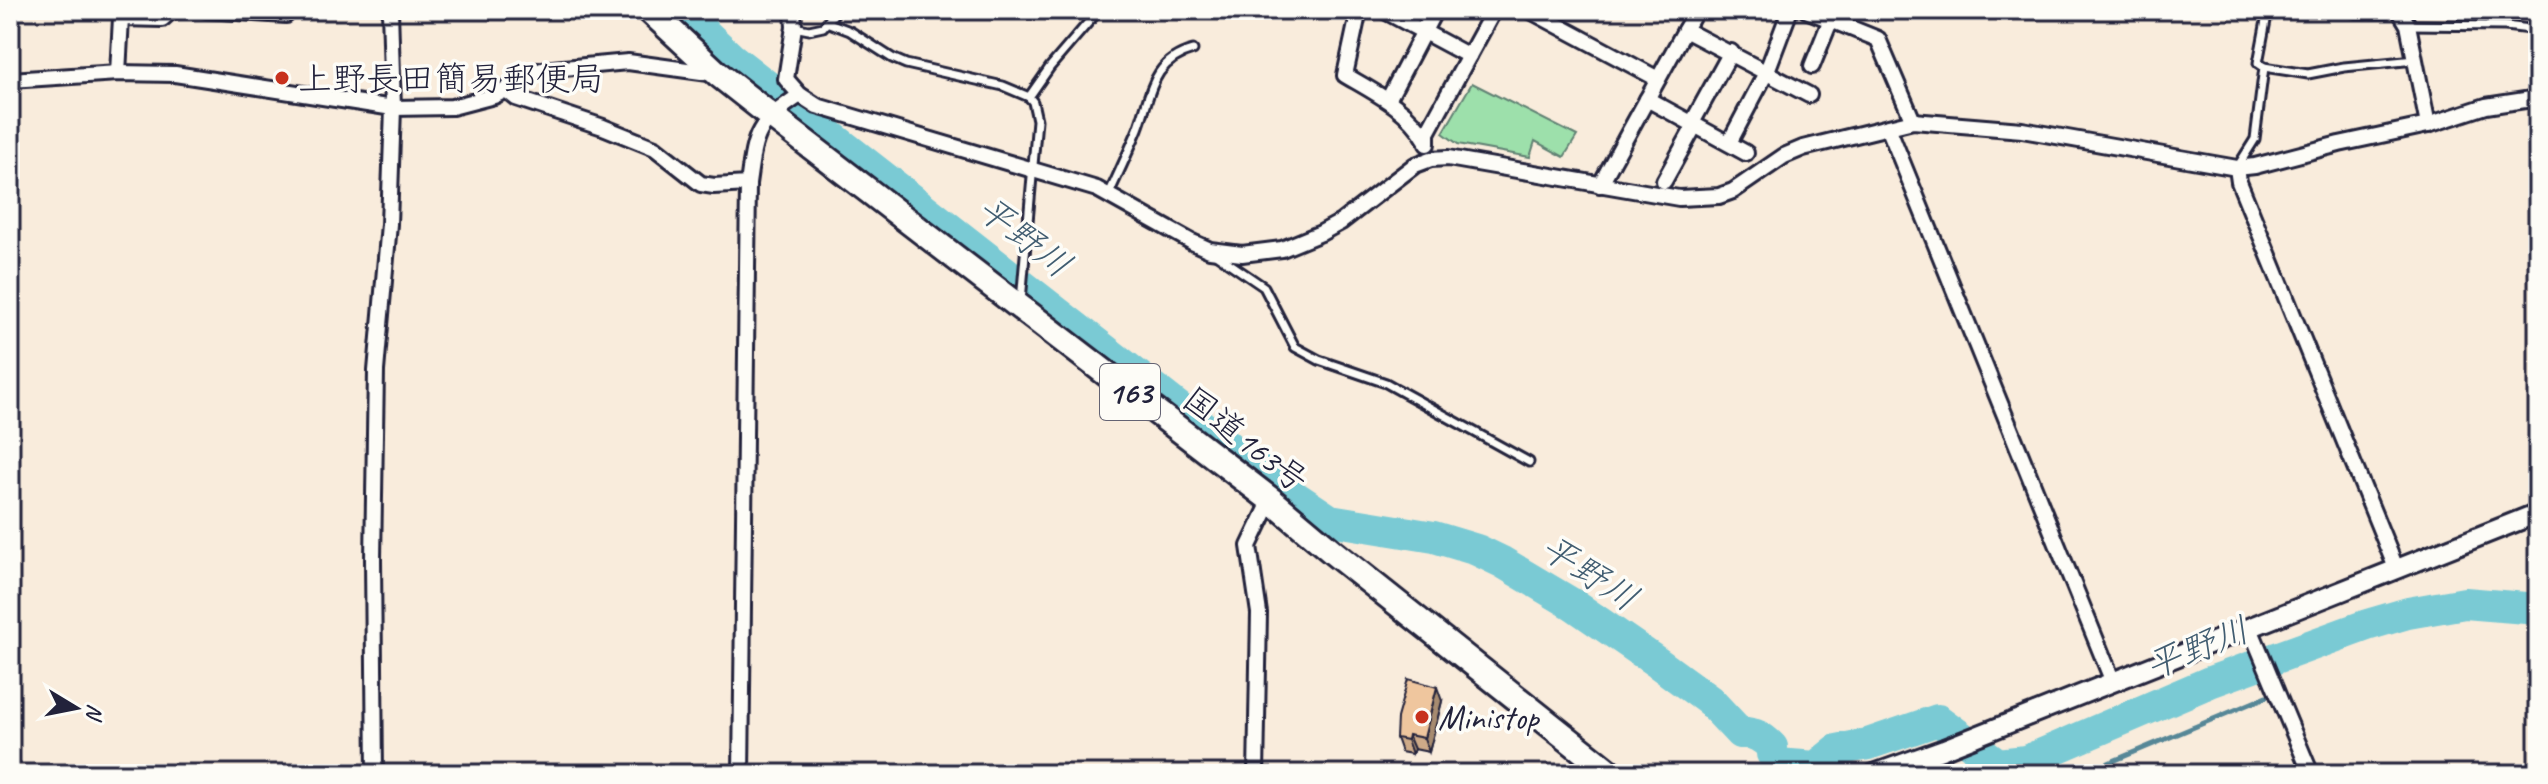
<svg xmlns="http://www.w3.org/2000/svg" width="2548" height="784" font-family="Caveat,'Klee One',sans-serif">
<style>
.green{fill:#9de0ab;stroke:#608173;stroke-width:2}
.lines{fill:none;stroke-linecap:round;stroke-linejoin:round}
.stream{stroke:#578797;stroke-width:5}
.river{stroke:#7acad4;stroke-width:32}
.service-casing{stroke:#22223b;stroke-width:13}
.minor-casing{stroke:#22223b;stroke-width:20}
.tertiary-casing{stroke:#22223b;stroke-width:24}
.trunk-casing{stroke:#22223b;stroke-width:30}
.service{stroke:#fdfcf7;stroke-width:7}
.minor{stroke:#fdfcf7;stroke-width:14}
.tertiary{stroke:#fdfcf7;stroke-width:18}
.trunk{stroke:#fdfcf7;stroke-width:24}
.wall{fill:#ceaa88;stroke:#22223b;stroke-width:2}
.shaded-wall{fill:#a78b6f;stroke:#22223b;stroke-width:2}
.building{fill:#efc69e;stroke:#22223b;stroke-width:2}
.poi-dot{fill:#c8321e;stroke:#fdfcf7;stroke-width:3}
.labels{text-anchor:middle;stroke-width:7;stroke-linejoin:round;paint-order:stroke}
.shield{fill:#fdfcf7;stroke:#646373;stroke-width:2}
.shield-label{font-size:32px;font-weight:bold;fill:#22223b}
.poi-label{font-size:34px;fill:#22223b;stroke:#fdfcf7;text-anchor:start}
.street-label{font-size:34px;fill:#22223b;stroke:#fdfcf7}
.water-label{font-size:36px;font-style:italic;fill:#415d71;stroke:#fdfcf7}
</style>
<rect width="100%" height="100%" fill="#f9ecdc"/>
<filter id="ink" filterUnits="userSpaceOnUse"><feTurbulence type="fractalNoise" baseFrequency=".0125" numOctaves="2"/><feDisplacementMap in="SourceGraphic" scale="16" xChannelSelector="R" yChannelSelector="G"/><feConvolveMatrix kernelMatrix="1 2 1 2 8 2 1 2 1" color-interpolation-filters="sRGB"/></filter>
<g filter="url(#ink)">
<!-- green -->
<path class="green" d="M1472,83L1577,136L1564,157L1535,141L1530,157L1458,144L1443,133Z"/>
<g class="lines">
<!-- stream -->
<path class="stream" d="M2082,774L2266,697"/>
<!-- river -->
<path class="river" d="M680,10L730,57L1279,486L1330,520L1434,537L1477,550L1502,562L1574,605L1658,663L1710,701L1740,733C1755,732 1762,737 1772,747V754L1778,764L1816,767L1837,750L1868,744L1938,720L1998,764L2026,761L2210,682L2367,625L2408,613L2465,603L2538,609"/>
<defs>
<g id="service">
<path d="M829,23L850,31L892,58L906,64L1003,86L1029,97"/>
<path d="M2409,25L2505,26L2530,29"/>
<path d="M794,27L809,30L823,27L837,10"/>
<path d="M2264,67L2308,74L2344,67L2415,60"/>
<path d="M2238,166L2255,139L2264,67L2258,63L2268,10"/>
<path d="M1109,194C1119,172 1129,151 1138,129C1151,95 1151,61 1193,50"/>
<path d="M1217,255L1264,287L1295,347L1319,360L1386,383L1529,462"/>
<path d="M1021,301L1037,120L1033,102L1029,97L1050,67L1099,10"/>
</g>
<g id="minor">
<path d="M206,10L286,15"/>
<path d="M793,10L794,27L786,79L800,95L817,106L1097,189L1192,242L1210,250L1242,254L1282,249L1321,233L1341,222L1415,165L1431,159L1448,158L1679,198L1719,196L1733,191L1784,156L1803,148L1913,121L2022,130L2237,168L2255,166L2339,144L2428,125L2486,106L2538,98"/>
<path d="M1359,10L1345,75C1374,92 1409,109 1426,140"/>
<path d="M1383,10L1469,56"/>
<path d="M1529,10L1658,79"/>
<path d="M1806,10L1878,39L1913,121"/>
<path d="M2355,10H2386"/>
<path d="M2399,10L2408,25L2428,125"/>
<path d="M1685,30L1809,95"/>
<path d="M1812,66L1831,19"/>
<path d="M118,73L121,18L162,19L172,10"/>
<path d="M10,80L118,73L175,74L393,108L452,107L494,96L506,90L519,77L542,70L628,62L716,74"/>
<path d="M506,90L516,98L603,127L655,148L701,184L714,186L748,184"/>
<path d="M1647,99L1746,153"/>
<path d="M1388,100L1435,10"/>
<path d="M1692,123L1731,52"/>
<path d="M1888,127L2113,682"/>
<path d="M1729,143L1767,71L1790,10"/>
<path d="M1427,144V133L1494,10"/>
<path d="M2237,168L2239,182L2396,568"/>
<path d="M1664,181L1695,125"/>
<path d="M1600,185L1696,10"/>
<path d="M2250,628L2311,774"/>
<path d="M375,774L373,560L376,371L389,224L393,108L390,10"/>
<path d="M741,774L748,184C755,133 755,125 800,95"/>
<path d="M1256,774L1259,613L1249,546L1271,500"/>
</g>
<path id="tertiary" d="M1874,774L1944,749L2538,513"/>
<path id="trunk" d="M649,10L718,74L770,115L1271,500L1334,553L1612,774"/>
</defs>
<!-- service casing -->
<use href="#service" class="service-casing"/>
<!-- minor casing -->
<use href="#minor" class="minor-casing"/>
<!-- tertiary casing -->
<use href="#tertiary" class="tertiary-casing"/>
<!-- trunk casing -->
<use href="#trunk" class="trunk-casing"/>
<!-- service -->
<use href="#service" class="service"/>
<!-- minor -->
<use href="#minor" class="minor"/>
<!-- tertiary -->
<use href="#tertiary" class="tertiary"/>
<!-- trunk -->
<use href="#trunk" class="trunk"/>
</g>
<!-- wall -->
<path class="wall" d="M1442,701L1429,752L1414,749L1412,754L1401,752L1396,738Z"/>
<!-- shaded-wall -->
<g class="shaded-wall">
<path d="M1437,687L1442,701L1429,752L1424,738Z"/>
<path d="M1408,735L1414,749L1412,754L1407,740Z"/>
</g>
<!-- building -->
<path class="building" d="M1408,679L1437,687L1424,738L1408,735L1407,740L1396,738L1397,718Z"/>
</g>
<!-- markers -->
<g class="poi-dot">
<circle cx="282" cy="78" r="8"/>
<circle cx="1422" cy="717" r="8"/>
</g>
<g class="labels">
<!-- shield labels -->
<rect class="shield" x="1100" y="364" width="60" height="56" rx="6"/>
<g class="shield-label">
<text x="1130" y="403">163</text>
</g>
<!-- poi labels -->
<g class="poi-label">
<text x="298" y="90">上野長田簡易郵便局</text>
<text x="1438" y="729">Ministop</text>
</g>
<!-- street labels -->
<g class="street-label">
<text transform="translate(1246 439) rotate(38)" y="12">国道163号</text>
</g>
<!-- water labels -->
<g class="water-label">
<text transform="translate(1025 236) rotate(38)" y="13">平野川</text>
<text transform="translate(1590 572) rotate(33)" y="13">平野川</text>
<text transform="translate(2197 647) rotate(-22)" y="13">平野川</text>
</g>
</g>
<!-- margin -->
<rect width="2548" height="784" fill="none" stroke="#fdfcf7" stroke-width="40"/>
<rect x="20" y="20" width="2508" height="744" fill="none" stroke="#22223b" stroke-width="3" filter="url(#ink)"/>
<!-- north arrow -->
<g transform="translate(76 708) rotate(100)" stroke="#fdfcf7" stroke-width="6" paint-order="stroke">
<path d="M0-6L14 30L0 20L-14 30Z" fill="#22223b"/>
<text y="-12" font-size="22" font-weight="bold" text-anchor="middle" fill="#22223b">N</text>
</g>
</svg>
